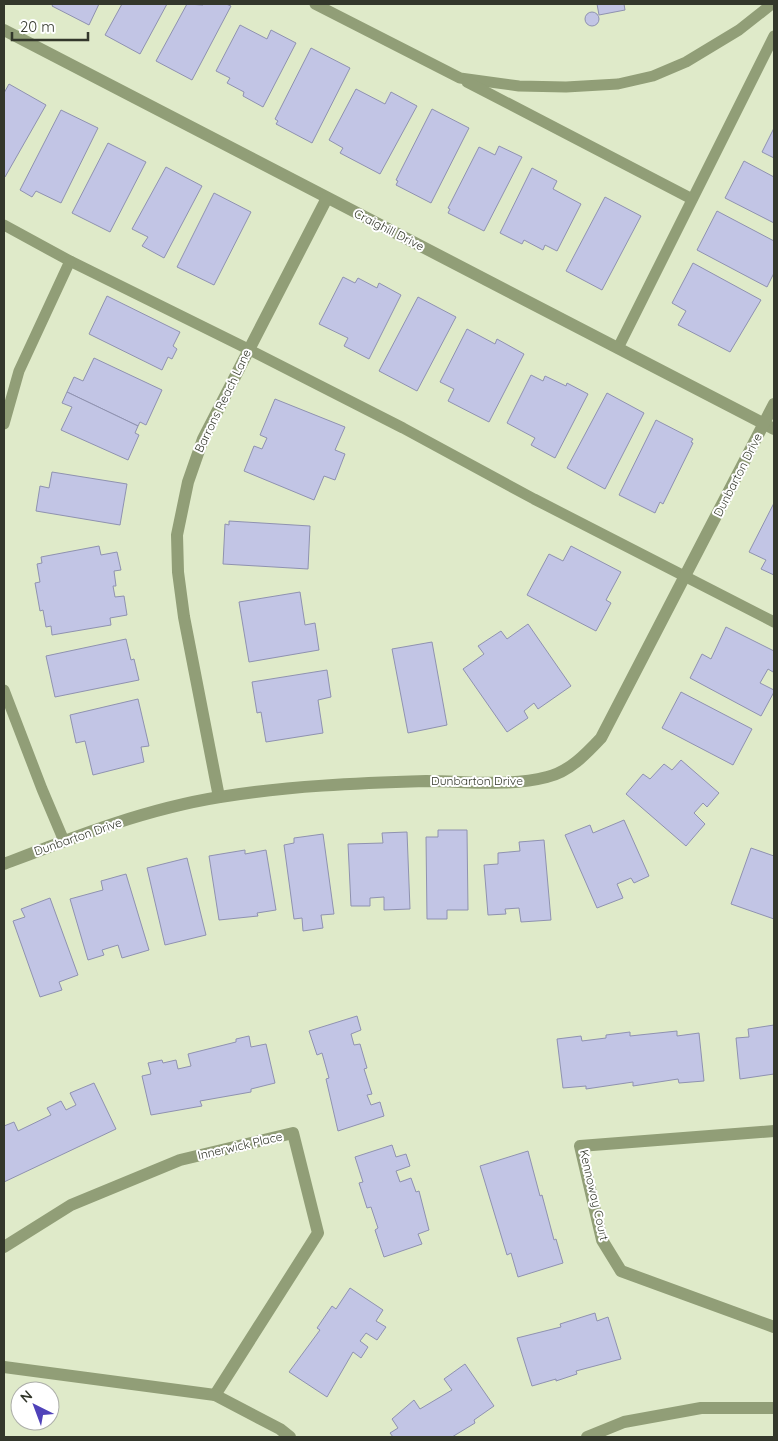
<svg xmlns="http://www.w3.org/2000/svg" width="778" height="1441" font-family="Quicksand,sans-serif">
<style>
.building{fill:#c2c5e5;stroke:#8f92b0}
.lines{fill:none;stroke-linecap:round;stroke-linejoin:round}
.lane{stroke:#919e77;stroke-width:11}
.street{stroke:#919e77;stroke-width:12}
.labels{text-anchor:middle;stroke-width:4;stroke-linejoin:round;paint-order:stroke}
.street-label{font-size:12px;fill:#33372b;stroke:#fff}
</style>
<rect width="100%" height="100%" fill="#dfeac9"/>
<!-- building -->
<g class="building">
<path d="M53,4H99L89,25L52,6Z"/>
<path d="M122,4H167L140,54L105,35Z"/>
<path d="M187,4L203,5L204,4H226L231,6L192,80L156,61Z"/>
<path d="M597,4H624L625,10L599,15Z"/>
<circle cx="592" cy="19" r="7"/>
<path d="M240,25L267,39L271,30L296,43L263,107L243,96L244,92L227,83L230,78L216,71Z"/>
<path d="M311,48L350,68L312,143L276,124L278,121L275,119Z"/>
<path d="M9,84L46,105L5,177H4V93Z"/>
<path d="M356,89L385,104L391,92L417,106L380,174L340,153L343,148L329,140Z"/>
<path d="M432,109L469,128L431,203L396,185L398,181L396,180Z"/>
<path d="M61,110L98,128L61,203L36,191L32,197L20,190Z"/>
<path d="M774,128V158L762,152Z"/>
<path d="M108,143L146,162L110,232L72,213Z"/>
<path d="M499,146L522,157L484,231L448,213L450,209L448,208L479,147L495,155Z"/>
<path d="M744,161L774,177V223L725,198Z"/>
<path d="M166,167L202,186L164,258L142,246L148,237L132,229Z"/>
<path d="M532,168L557,181L553,189L581,204L557,251L545,245L543,250L524,240L522,244L500,233Z"/>
<path d="M214,193L251,212L214,285L177,267Z"/>
<path d="M605,197L641,216L602,290L566,271Z"/>
<path d="M717,211L774,241V273L767,287L697,250Z"/>
<path d="M693,263L761,300L730,352L678,325L686,311L672,303Z"/>
<path d="M343,277L355,283L358,278L377,288L379,283L401,295L369,359L344,346L348,338L319,324Z"/>
<path d="M107,296L180,332L173,346L177,349L172,359L168,357L162,370L89,334Z"/>
<path d="M418,297L456,317L417,391L379,371Z"/>
<path d="M467,329L495,344L497,339L524,354L489,422L448,401L454,389L440,382Z"/>
<path d="M94,358L162,390L146,425L140,422L138,426L67,392L74,377L83,381Z"/>
<path d="M531,375L543,381L545,376L566,386L567,383L588,394L555,458L531,445L535,438L507,423Z"/>
<path d="M67,392L138,426L135,433L139,435L128,460L61,430L72,407L62,403Z"/>
<path d="M607,393L644,413L605,489L567,468Z"/>
<path d="M275,399L345,427L335,450L345,454L335,480L324,476L314,500L244,471L254,446L262,449L267,438L260,435Z"/>
<path d="M656,420L693,439L691,442L693,443L663,504L660,502L655,513L619,495Z"/>
<path d="M52,472L127,484L120,525L36,511L40,486L49,488Z"/>
<path d="M774,503V575L761,569L766,560L749,552Z"/>
<path d="M229,521L310,526L308,569L223,564L225,524L229,525Z"/>
<path d="M99,546L101,555L117,552L121,570L114,571L116,586H113L115,597L124,596L127,615L110,618L111,625L52,635L51,626L46,627L43,610L40,611L35,583L40,582L37,564L42,563L41,557Z"/>
<path d="M571,546L621,572L606,600L611,603L596,631L527,595L549,554L563,561Z"/>
<path d="M300,592L305,625L315,623L319,650L249,662L239,602Z"/>
<path d="M528,624L571,686L538,709L534,703L524,711L528,718L507,732L463,669L484,654L478,646L501,631L507,639Z"/>
<path d="M726,627L774,651V668L773,672L768,669L760,683L774,690V692L761,716L690,678L702,654L711,659Z"/>
<path d="M126,639L131,660L134,659L139,680L55,697L46,656Z"/>
<path d="M432,642L447,725L408,733L392,649Z"/>
<path d="M327,670L331,697L318,700L323,733L266,742L261,712L257,713L252,682Z"/>
<path d="M681,692L752,729L733,765L662,728Z"/>
<path d="M138,699L149,746L141,747L144,762L93,775L85,741L76,743L70,715Z"/>
<path d="M681,760L719,793L707,807L703,803L694,813L705,824L686,846L626,794L643,774L650,779L664,764L672,770Z"/>
<path d="M624,820L649,876L634,883L631,878L617,884L623,898L597,908L565,835L590,825L593,833Z"/>
<path d="M438,830H467L468,910H447V919H427L426,837H438Z"/>
<path d="M407,832L410,909L384,910V897L370,898V906H351L348,844L383,843L382,833Z"/>
<path d="M323,834L334,914L321,915L323,928L303,931L302,918L294,919L284,845L294,843V838Z"/>
<path d="M544,840L551,920L521,922L519,908L505,909L506,914L488,915L484,865L498,864V853L520,851L519,842Z"/>
<path d="M751,848L774,856V919L731,904Z"/>
<path d="M245,850V854L266,850L276,910L257,913L258,916L219,920L209,856Z"/>
<path d="M187,858L206,935L165,945L147,868Z"/>
<path d="M126,874L149,950L122,958L118,945L102,950L104,955L88,960L70,899L103,890L101,881Z"/>
<path d="M50,898L78,975L59,982L62,990L40,997L13,921L25,917L21,909Z"/>
<path d="M357,1016L361,1030L351,1034L354,1045L360,1044L367,1068L364,1069L372,1094L367,1095L371,1105L380,1102L384,1116L338,1131L326,1079L329,1078L322,1053L317,1055L309,1031Z"/>
<path d="M774,1025V1074L740,1079L736,1038L749,1037L748,1029Z"/>
<path d="M677,1031V1036L699,1033L704,1081L679,1083L678,1079L633,1086V1082L586,1089V1086L563,1088L557,1039L581,1036L582,1041L606,1038V1035L630,1032V1036Z"/>
<path d="M249,1036L251,1047L266,1044L275,1083L251,1089V1092L200,1101L202,1106L151,1115L142,1076L151,1074L148,1063L162,1060L163,1063L176,1060L178,1069L191,1066L188,1054L236,1042V1039Z"/>
<path d="M94,1083L116,1129L4,1182V1126L14,1122L18,1131L51,1115L47,1108L61,1101L66,1110L76,1105L70,1093Z"/>
<path d="M392,1145L396,1157L406,1154L410,1166L396,1171L400,1182L411,1178L416,1192L419,1191L429,1230L418,1234L422,1244L384,1257L375,1230L378,1228L371,1207L367,1208L359,1183L363,1182L355,1157Z"/>
<path d="M528,1151L540,1196L542,1195L554,1240L556,1239L563,1263L518,1277L511,1253L507,1255L480,1166Z"/>
<path d="M350,1288L383,1310L376,1321L386,1327L377,1340L366,1333L360,1341L368,1347L361,1358L353,1352L327,1397L289,1372L320,1330L317,1328L332,1306L336,1309Z"/>
<path d="M595,1313L597,1321L608,1317L621,1359L576,1371L577,1374L556,1381V1379L532,1386L517,1338L561,1327L560,1324Z"/>
<path d="M465,1364L494,1406L474,1420L475,1423L452,1437H393L390,1433L398,1428L392,1419L414,1400L420,1409L452,1390L444,1379Z"/>
</g>
<g class="lines">
<!-- lane -->
<g class="lane">
<path d="M315,4L460,78L519,86L566,87L618,84L653,76L686,62L739,30L772,4"/>
<path d="M467,82L692,199"/>
<path d="M4,225L70,261L248,349L403,428L534,499L774,622"/>
<path d="M618,348L774,36"/>
<path d="M4,424L19,371L70,261"/>
<path d="M4,690L42,789L64,841"/>
</g>
<!-- street -->
<g class="street">
<path d="M4,30L774,429"/>
<path d="M219,797L184,617L178,572L177,535L188,482L203,439L327,198"/>
<path d="M4,864C74,837 145,809 220,797C287,786 358,783 426,781C466,781 508,787 547,777C569,772 586,754 601,738L774,404"/>
<path d="M774,1131L580,1146L602,1240L621,1271L774,1327"/>
<path d="M4,1247L71,1205L180,1160L293,1133L318,1233L215,1395"/>
<path d="M4,1367L215,1395L280,1429L290,1437"/>
<path d="M587,1437L624,1422L701,1408H774"/>
</g>
</g>
<g class="labels">
<!-- street labels -->
<g class="street-label">
<text transform="translate(389 230) rotate(27)" y="4">Craighill Drive</text>
<text transform="translate(223 401) rotate(-64)" y="4">Barrons Reach Lane</text>
<text transform="translate(738 475) rotate(-63)" y="4">Dunbarton Drive</text>
<text x="477" y="785">Dunbarton Drive</text>
<text transform="translate(78 837) rotate(-19)" y="4">Dunbarton Drive</text>
<text transform="translate(240 1146) rotate(-13)" y="4">Innerwick Place</text>
<text transform="translate(594 1195) rotate(77)" y="4">Kennoway Court</text>
</g>
</g>
<!-- border -->
<rect width="778" height="1441" fill="none" stroke="#33372b" stroke-width="10"/>
<!-- north arrow -->
<g transform="translate(35 1406) rotate(318)"><circle r="24" fill="#ffffff" stroke="#adafaa"/>
<path d="M0-4L9 19L0 12L-9 19Z" fill="#4f42b9"/>
<text y="-8" font-size="14" font-weight="bold" text-anchor="middle" fill="#33372b">N</text>
</g>
<!-- scale -->
<path d="M12 32v8h76v-8" fill="none" stroke="#33372b" stroke-width="2.5"/>
<text x="20" y="32" font-size="15" fill="#33372b" stroke="#ffffff" stroke-width="4" paint-order="stroke">20 m</text>
</svg>
